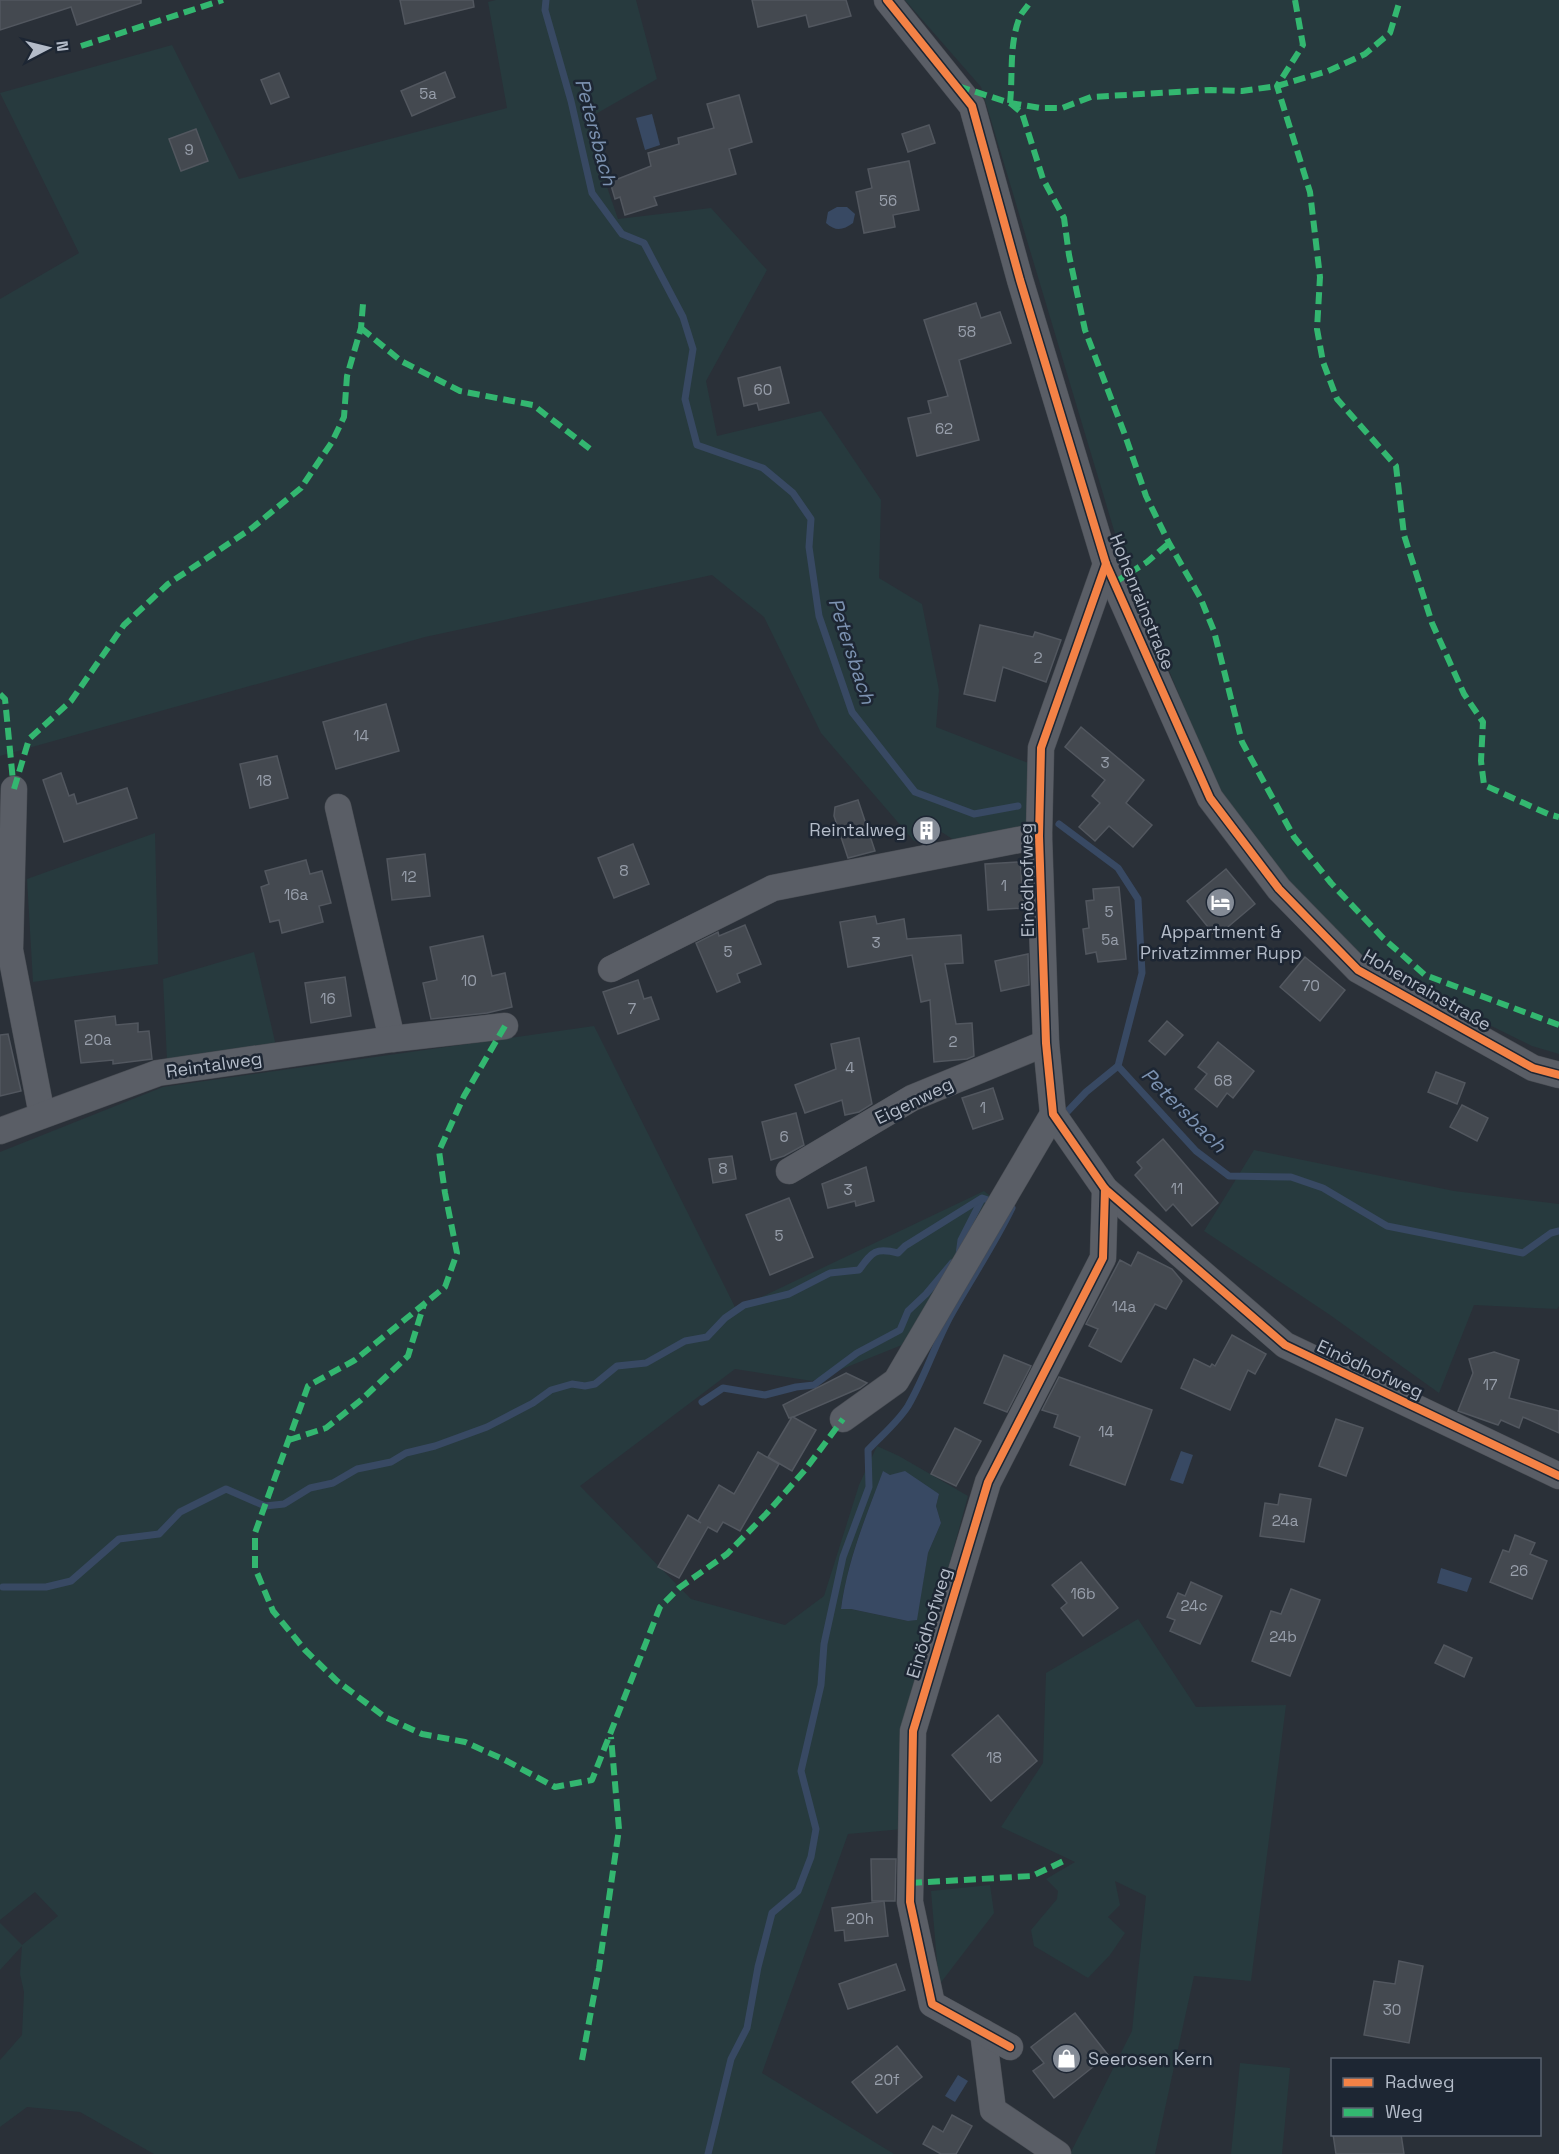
<svg xmlns="http://www.w3.org/2000/svg" width="1559" height="2154" font-family="'Space Grotesk',sans-serif">
<style>
.green{fill:#273a3e;fill-rule:evenodd}
.water{fill:#384963}
.lines{fill:none;stroke-linecap:round;stroke-linejoin:round}
.stream{stroke:#384963;stroke-width:7}
.building{fill:#444950;stroke:#52575f;stroke-width:1.5}
.minor-casing{stroke:#484c53;stroke-width:27}
.minor{stroke:#5a5e66;stroke-width:26}
.quiet{stroke:#33b770;stroke-width:6;stroke-dasharray:12 6;stroke-linecap:butt}
.cycleway-casing{stroke:#1d2633;stroke-width:11}
.cycleway{stroke:#f48246;stroke-width:8}
.labels{text-anchor:middle;stroke-width:5;stroke-linejoin:round;paint-order:stroke}
.number-label{font-size:15px;fill:#989fab}
.street-label{font-size:18px;fill:#b4bcc9;stroke:#1d2633}
.poi-label{font-size:18px;fill:#b4bcc9;stroke:#1d2633;text-anchor:end}
.water-label{font-size:20px;font-style:italic;fill:#7c92b1;stroke:#1d2633}
</style>
<rect width="100%" height="100%" fill="#2a3038"/>
<!-- green -->
<g class="green">
<path d="M496,0H636L657,79L594,115L605,181L618,219L711,208L767,270L706,381L717,436L821,411L881,500L879,578L922,604L939,690L936,727L1031,764L1030,830L965,847L932,826L921,827L920,838L914,841L821,733L764,617L712,575L425,637L0,756V299L79,253L0,93L172,45L239,179L507,108L488,2Z"/>
<path d="M905,0H1559V1054L1532,1046L1365,964L1287,881L1219,791L1122,557L981,87Z"/>
<path d="M155,833L158,964L33,982L27,879Z"/>
<path d="M254,952L276,1046L167,1060L163,979Z"/>
<path d="M594,1026L736,1309L984,1191L1000,1204L951,1288L902,1345L812,1381L735,1369L580,1486L691,1599L785,1625L824,1596L859,1485L877,1446L899,1456L968,1496L903,1733V1829L848,1834L762,2073L894,2154H154L80,2112L27,2107L0,2127V2060L22,2035L24,1992L20,1974L22,1946L0,1970V1923L22,1945L58,1916L35,1892L0,1920V1152L163,1087ZM883,1472L939,1494L936,1506L941,1523L928,1553L916,1620L908,1621L851,1609H841C847,1561 866,1516 883,1472Z"/>
<path d="M1254,1150L1454,1191L1559,1204V1306L1557,1309L1474,1305L1439,1393L1330,1315L1204,1231Z"/>
<path d="M1138,1619L1196,1707L1286,1705L1251,1981L1194,1976L1155,2154H1070L1132,2031L1146,1896L1115,1881L1120,1905L1108,1917L1125,1933L1110,1955L1088,1978L1034,1946L1031,1930L1057,1899L1058,1891L1046,1879L1075,1862L1001,1827L1043,1763L1046,1673Z"/>
<path d="M990,1885L994,1913L939,1985L931,1891Z"/>
<path d="M1240,2063L1290,2068L1282,2154H1231Z"/>
</g>
<!-- water -->
<g class="water">
<path d="M652,114L660,145L645,150L636,118Z"/>
<path d="M837,207H847L855,214L853,223C843,230 836,232 826,223L828,212Z"/>
<path d="M1181,1451L1193,1455L1183,1484L1170,1480Z"/>
<path d="M883,1471L890,1475L905,1471L939,1494L936,1506L941,1523L928,1553L917,1620L908,1621L851,1609H841C847,1562 866,1516 883,1471Z"/>
<path d="M1441,1568L1472,1578L1467,1592L1437,1583Z"/>
<path d="M958,2075L968,2081L955,2102L945,2096Z"/>
</g>
<g class="lines">
<!-- stream -->
<g class="stream">
<path d="M546,0L545,10L571,101L592,193L622,234L644,243L683,317L693,349L685,399L697,445L763,468L793,493L811,519L809,547L819,616L852,712L915,792L974,814L1018,806"/>
<path d="M1059,824L1118,868L1138,899L1142,973L1118,1066L1196,1151L1229,1176L1291,1177L1323,1188L1387,1226L1523,1253L1551,1233L1559,1231"/>
<path d="M1067,1112L1086,1092L1118,1066"/>
<path d="M959,1255L961,1240L982,1199"/>
<path d="M702,1402L723,1388L765,1395L796,1387L814,1385L857,1353L900,1330L908,1311L926,1294L952,1263"/>
<path d="M3,1587H46L71,1581L119,1539L159,1534L180,1512L226,1489L265,1506L284,1504L310,1488L333,1483L357,1469L391,1462L406,1453L435,1446L487,1427L533,1403L551,1390L572,1384L585,1386L595,1384L617,1366L646,1363L685,1341L707,1337L725,1318L744,1305L789,1294L830,1273L859,1270C872,1252 875,1247 898,1253L905,1246L982,1198L991,1201"/>
<path d="M708,2154L731,2059L747,2028L758,1967L772,1913L798,1891L811,1857L816,1829L801,1771L821,1685L824,1644L843,1557L869,1487L868,1450C881,1436 898,1422 908,1406C925,1377 935,1344 951,1315C971,1279 994,1245 1012,1208"/>
</g>
</g>
<!-- building -->
<g class="building">
<path d="M0,0H141V3L77,25L71,7L0,30Z"/>
<path d="M400,0H473L474,7L405,24Z"/>
<path d="M752,0H846L851,16L809,27L806,15L758,27Z"/>
<path d="M445,72L455,97L412,116L401,91Z"/>
<path d="M279,73L289,97L271,104L261,80Z"/>
<path d="M739,95L752,142L729,149L736,174L654,197L657,205L625,215L620,197L615,199L610,182L651,166L648,153L679,144L678,138L714,128L707,104Z"/>
<path d="M929,125L935,143L908,152L902,134Z"/>
<path d="M196,129L208,161L181,171L169,139Z"/>
<path d="M909,161L919,210L893,215L895,227L864,233L856,192L872,188L868,169Z"/>
<path d="M976,303L981,318L1000,312L1011,343L959,360L979,440L917,456L908,418L931,413L928,401L948,396L924,320Z"/>
<path d="M780,367L789,403L759,410L757,403L744,406L738,378Z"/>
<path d="M980,625L1033,637L1035,632L1061,640L1046,682L1003,667L995,701L964,694Z"/>
<path d="M386,704L399,751L336,769L323,722Z"/>
<path d="M1081,727L1144,780L1126,803L1152,825L1133,847L1109,826L1095,841L1079,827L1100,803L1092,796L1105,780L1065,747Z"/>
<path d="M277,756L288,798L250,808L240,764Z"/>
<path d="M61,773L69,796L74,794L77,804L127,788L137,818L64,842L43,780Z"/>
<path d="M858,800L875,851L848,858L834,816L835,807Z"/>
<path d="M633,844L649,884L614,898L598,858Z"/>
<path d="M425,854L430,896L392,900L387,859Z"/>
<path d="M306,860L310,874L322,871L331,903L319,906L323,922L282,933L279,920L270,922L261,887L269,884L265,871Z"/>
<path d="M1020,862L1024,908L988,910L985,864Z"/>
<path d="M1226,869L1255,904L1216,937L1187,901Z"/>
<path d="M1119,887L1126,959L1098,962L1096,952L1086,954L1083,929L1089,928L1086,901L1094,900L1093,889Z"/>
<path d="M875,916L877,924L904,919L907,939L961,935L963,963L945,964L956,1024L972,1023L974,1056L967,1059L934,1062L930,1000L921,1002L912,955L848,967L840,922Z"/>
<path d="M745,925L761,964L737,974L740,982L717,992L696,943L718,932L719,936Z"/>
<path d="M483,936L492,976L505,973L512,1007L487,1013L431,1019L423,983L437,980L430,947Z"/>
<path d="M1028,954L1029,985L1001,991L995,961Z"/>
<path d="M1305,957L1345,990L1320,1021L1280,987Z"/>
<path d="M345,977L351,1016L311,1023L305,983Z"/>
<path d="M638,980L644,999L651,997L659,1019L618,1034L603,992Z"/>
<path d="M115,1016L116,1025L138,1023V1032L149,1031L152,1059L113,1064V1060L81,1063L75,1021Z"/>
<path d="M1167,1021L1183,1035L1165,1055L1149,1041Z"/>
<path d="M8,1034L21,1091L0,1096V1035Z"/>
<path d="M859,1038L872,1104L859,1112L845,1115L842,1100L805,1113L795,1085L836,1069L831,1044Z"/>
<path d="M1218,1042L1254,1071L1233,1098L1227,1093L1217,1107L1195,1089L1207,1074L1198,1067Z"/>
<path d="M1436,1072L1465,1083L1457,1104L1428,1092Z"/>
<path d="M993,1088L1003,1119L973,1129L962,1098Z"/>
<path d="M1462,1105L1488,1118L1477,1141L1450,1127Z"/>
<path d="M796,1113L804,1145L784,1156L771,1160L762,1122Z"/>
<path d="M1163,1139L1218,1203L1192,1226L1173,1204L1166,1211L1135,1175L1142,1168L1137,1162Z"/>
<path d="M732,1156L736,1179L713,1183L709,1159Z"/>
<path d="M866,1167L874,1201L856,1206L855,1201L828,1208L822,1184Z"/>
<path d="M789,1198L813,1257L770,1275L746,1215Z"/>
<path d="M1138,1252L1172,1269L1182,1281L1166,1309L1155,1304L1121,1362L1089,1346L1098,1329L1086,1324L1120,1260L1131,1266Z"/>
<path d="M1232,1335L1266,1354L1255,1374L1248,1370L1230,1410L1181,1388L1194,1359L1210,1367L1212,1364L1215,1366Z"/>
<path d="M1494,1352L1519,1360L1509,1398L1559,1411V1433L1523,1417L1519,1428L1501,1420L1498,1425L1458,1411L1473,1373L1469,1359Z"/>
<path d="M1004,1355L1031,1366L1007,1412L984,1403Z"/>
<path d="M846,1373L867,1383L860,1388L793,1417L816,1430L792,1471L768,1457L792,1417L789,1418L783,1405Z"/>
<path d="M1059,1377L1152,1410L1125,1485L1070,1465L1080,1437L1054,1427L1058,1415L1042,1410Z"/>
<path d="M1336,1419L1363,1428L1346,1476L1319,1466Z"/>
<path d="M955,1428L981,1441L956,1486L931,1474Z"/>
<path d="M758,1452L779,1464L740,1531L723,1522L717,1532L708,1527L679,1578L658,1567L688,1515L701,1523L698,1521L719,1485L734,1494Z"/>
<path d="M1280,1494L1311,1499L1304,1542L1260,1536L1265,1503L1278,1505Z"/>
<path d="M1515,1535L1535,1543L1530,1554L1547,1561L1532,1599L1490,1582L1503,1550L1509,1552Z"/>
<path d="M1081,1562L1118,1608L1083,1636L1061,1608L1067,1603L1052,1585Z"/>
<path d="M1191,1582L1222,1596L1200,1644L1170,1631L1175,1620L1167,1617L1178,1593L1185,1596Z"/>
<path d="M1291,1589L1320,1600L1290,1676L1252,1661L1271,1611L1281,1614Z"/>
<path d="M1444,1645L1472,1658L1464,1677L1435,1663Z"/>
<path d="M998,1715L1037,1761L991,1801L952,1755Z"/>
<path d="M871,1859H896L895,1901H872Z"/>
<path d="M884,1901L888,1936L845,1941L844,1930L835,1931L832,1908Z"/>
<path d="M1399,1961L1423,1966L1409,2043L1364,2035L1374,1981L1395,1984Z"/>
<path d="M896,1964L905,1990L848,2009L839,1984Z"/>
<path d="M1075,2013L1108,2055L1054,2098L1033,2071L1044,2063L1031,2047Z"/>
<path d="M897,2046L922,2077L877,2113L852,2082Z"/>
<path d="M952,2115L972,2126L956,2154H941L923,2144L933,2126L943,2132Z"/>
<path d="M1333,2134H1401L1404,2154H1336Z"/>
</g>
<g class="lines">
<defs>
<g id="minor">
<path d="M887,0L972,106L1020,280L1106,564L1210,798L1279,889L1358,970L1533,1068L1559,1075"/>
<path d="M1106,564L1041,748L1039,836L1046,1043L1053,1114L1105,1189L1285,1345L1559,1476"/>
<path d="M14,789L10,950L42,1115"/>
<path d="M338,807L392,1039"/>
<path d="M611,969L773,888L1039,836"/>
<path d="M0,1131L158,1073L392,1039L505,1026"/>
<path d="M789,1171L912,1098L1046,1043"/>
<path d="M843,1419L896,1381L1053,1114"/>
<path d="M983,2032L993,2110L1058,2154"/>
<path d="M1010,2047L932,2004L910,1902L913,1731L988,1482L1103,1258L1105,1189"/>
</g>
</defs>
<!-- minor casing -->
<use href="#minor" class="minor-casing"/>
<!-- minor -->
<use href="#minor" class="minor"/>
<!-- quiet -->
<g class="quiet">
<path d="M1295,0L1303,45L1277,86L1310,192L1320,277L1317,329L1323,362L1337,399L1396,466L1404,535L1432,623L1464,694L1483,722L1481,761L1484,785L1548,814L1559,817"/>
<path d="M81,46L223,0"/>
<path d="M958,86L1010,103L1041,108H1062L1091,97L1211,90L1242,91L1277,86L1328,71L1365,54L1390,33L1400,0"/>
<path d="M1010,103L1022,113L1043,179L1064,218L1069,255L1085,330L1125,435L1146,496L1169,543L1200,597L1214,631L1242,742L1294,837L1331,883L1383,938L1425,975L1559,1025"/>
<path d="M1010,103C1013,75 1009,46 1019,19C1021,12 1028,7 1031,0"/>
<path d="M361,328L401,361L460,391L533,405L594,452"/>
<path d="M1114,583L1147,562L1169,543"/>
<path d="M0,694L5,699L13,781"/>
<path d="M14,789L29,739L71,701L124,625L168,584L252,528L301,488L332,442L344,417L347,376L361,328L363,304"/>
<path d="M505,1026L464,1096L439,1151L445,1193L457,1253L445,1287L355,1360L308,1386L255,1533V1568L273,1611L305,1650L337,1681L385,1717L422,1734L465,1742L505,1760L555,1787L592,1780L660,1607L679,1588L727,1554L766,1514L805,1470L843,1419"/>
<path d="M289,1440L326,1428L361,1400L408,1356L424,1304"/>
<path d="M910,1883L1032,1876L1068,1859"/>
<path d="M582,2060L599,1968L619,1829L611,1737"/>
</g>
<defs>
<g id="cycleway">
<path d="M887,0L972,106L1020,280L1106,564L1210,798L1279,889L1358,970L1533,1068L1559,1075"/>
<path d="M1106,564L1041,748L1039,836L1046,1043L1053,1114L1105,1189L1285,1345L1559,1476"/>
<path d="M1010,2047L932,2004L910,1902L913,1731L988,1482L1103,1258L1105,1189"/>
</g>
</defs>
<!-- cycleway casing -->
<use href="#cycleway" class="cycleway-casing"/>
<!-- cycleway -->
<use href="#cycleway" class="cycleway"/>
</g>
<!-- icons -->
<defs>
<symbol id="building-disc" viewBox="-11 -11 22 22"><circle r="9.5" fill="#848b96" stroke="#1d2633"/><path d="M-4-6H4V6H1V3H-1V6H-4ZM-2.5-4.3h1.7v1.8h-1.7ZM.8-4.3h1.7v1.8H.8ZM-2.5-1h1.7V.8h-1.7ZM.8-1h1.7V.8H.8Z" fill="#fff"/></symbol>
<symbol id="hotel-disc" viewBox="-11 -11 22 22"><circle r="9.5" fill="#848b96" stroke="#1d2633"/><path d="M-6-4.5h1.5V1H6V5H4.5V3h-9V5H-6ZM-4 0a1.8 1.8 0 1 1 3.6 0ZM.5 0V-2.5h3Q6-2.5 6 0Z" fill="#fff"/></symbol>
<symbol id="shop-disc" viewBox="-11 -11 22 22"><circle r="9.5" fill="#848b96" stroke="#1d2633"/><path d="M-5-2.5h2.3a2.7 3.5 0 0 1 5.4 0H5L5.5 6h-11ZM-1.5-2.5h3a1.5 2.3 0 0 0-3 0Z" fill="#fff"/></symbol>
</defs>
<g fill-rule="evenodd">
<use href="#building-disc" x="910" y="814" width="33" height="33"/>
<use href="#hotel-disc" x="1204" y="886" width="33" height="33"/>
<use href="#shop-disc" x="1050" y="2042" width="33" height="33"/>
</g>
<g class="labels">
<!-- number labels -->
<g class="number-label">
<text x="428" y="99">5a</text>
<text x="189" y="155">9</text>
<text x="888" y="206">56</text>
<text x="967" y="337">58</text>
<text x="763" y="395">60</text>
<text x="944" y="434">62</text>
<text x="1038" y="663">2</text>
<text x="361" y="741">14</text>
<text x="1105" y="768">3</text>
<text x="264" y="786">18</text>
<text x="624" y="876">8</text>
<text x="409" y="882">12</text>
<text x="1004" y="891">1</text>
<text x="296" y="900">16a</text>
<text x="1109" y="917">5</text>
<text x="1110" y="945">5a</text>
<text x="876" y="948">3</text>
<text x="728" y="957">5</text>
<text x="469" y="986">10</text>
<text x="1311" y="991">70</text>
<text x="328" y="1004">16</text>
<text x="632" y="1014">7</text>
<text x="98" y="1045">20a</text>
<text x="953" y="1047">2</text>
<text x="850" y="1073">4</text>
<text x="1223" y="1086">68</text>
<text x="983" y="1113">1</text>
<text x="784" y="1142">6</text>
<text x="723" y="1174">8</text>
<text x="1177" y="1194">11</text>
<text x="848" y="1195">3</text>
<text x="779" y="1241">5</text>
<text x="1124" y="1312">14a</text>
<text x="1490" y="1390">17</text>
<text x="1106" y="1437">14</text>
<text x="1285" y="1526">24a</text>
<text x="1519" y="1576">26</text>
<text x="1083" y="1599">16b</text>
<text x="1194" y="1611">24c</text>
<text x="1283" y="1642">24b</text>
<text x="994" y="1763">18</text>
<text x="860" y="1924">20h</text>
<text x="1392" y="2015">30</text>
<text x="887" y="2085">20f</text>
</g>
<!-- street labels -->
<g class="street-label">
<text transform="translate(1142 602) rotate(68)" y="6">Hohenrainstraße</text>
<text transform="translate(1027 880) rotate(-91)" y="6">Einödhofweg</text>
<text transform="translate(1427 990) rotate(30)" y="6">Hohenrainstraße</text>
<text transform="translate(214 1065) rotate(-8)" y="6">Reintalweg</text>
<text transform="translate(914 1101) rotate(-26)" y="6">Eigenweg</text>
<text transform="translate(1370 1369) rotate(25)" y="6">Einödhofweg</text>
<text transform="translate(929 1623) rotate(-73)" y="6">Einödhofweg</text>
</g>
<!-- poi labels -->
<g class="poi-label">
<text x="906" y="836">Reintalweg</text>
<text x="1221" y="938" text-anchor="middle">Appartment &amp;<tspan x="1221" dy="21">Privatzimmer Rupp</tspan></text>
<text x="1088" y="2065" text-anchor="start">Seerosen Kern</text>
</g>
<!-- water labels -->
<g class="water-label">
<text transform="translate(596 132) rotate(75)" y="7">Petersbach</text>
<text transform="translate(852 651) rotate(72)" y="7">Petersbach</text>
<text transform="translate(1184 1110) rotate(45)" y="7">Petersbach</text>
</g>
</g>
<!-- legend -->
<rect x="1331" y="2058" width="210" height="78" fill="#1d2633" stroke="#59626f" stroke-width="1.5"/>
<rect x="1343" y="2078" width="30" height="9" fill="#f48246" stroke="#59626f" stroke-width="1.5"/>
<text x="1385" y="2088" font-size="18" fill="#b4bcc9">Radweg</text>
<rect x="1343" y="2108" width="30" height="9" fill="#33b770" stroke="#59626f" stroke-width="1.5"/>
<text x="1385" y="2118" font-size="18" fill="#b4bcc9">Weg</text>
<!-- north arrow -->
<g transform="translate(48 48) rotate(83)" stroke="#1d2633" stroke-width="4.5" paint-order="stroke">
<path d="M0-4.5L10 22L0 15L-10 22Z" fill="#b4bcc9"/>
<text y="-9" font-size="16" font-weight="bold" text-anchor="middle" fill="#b4bcc9">N</text>
</g>
</svg>
